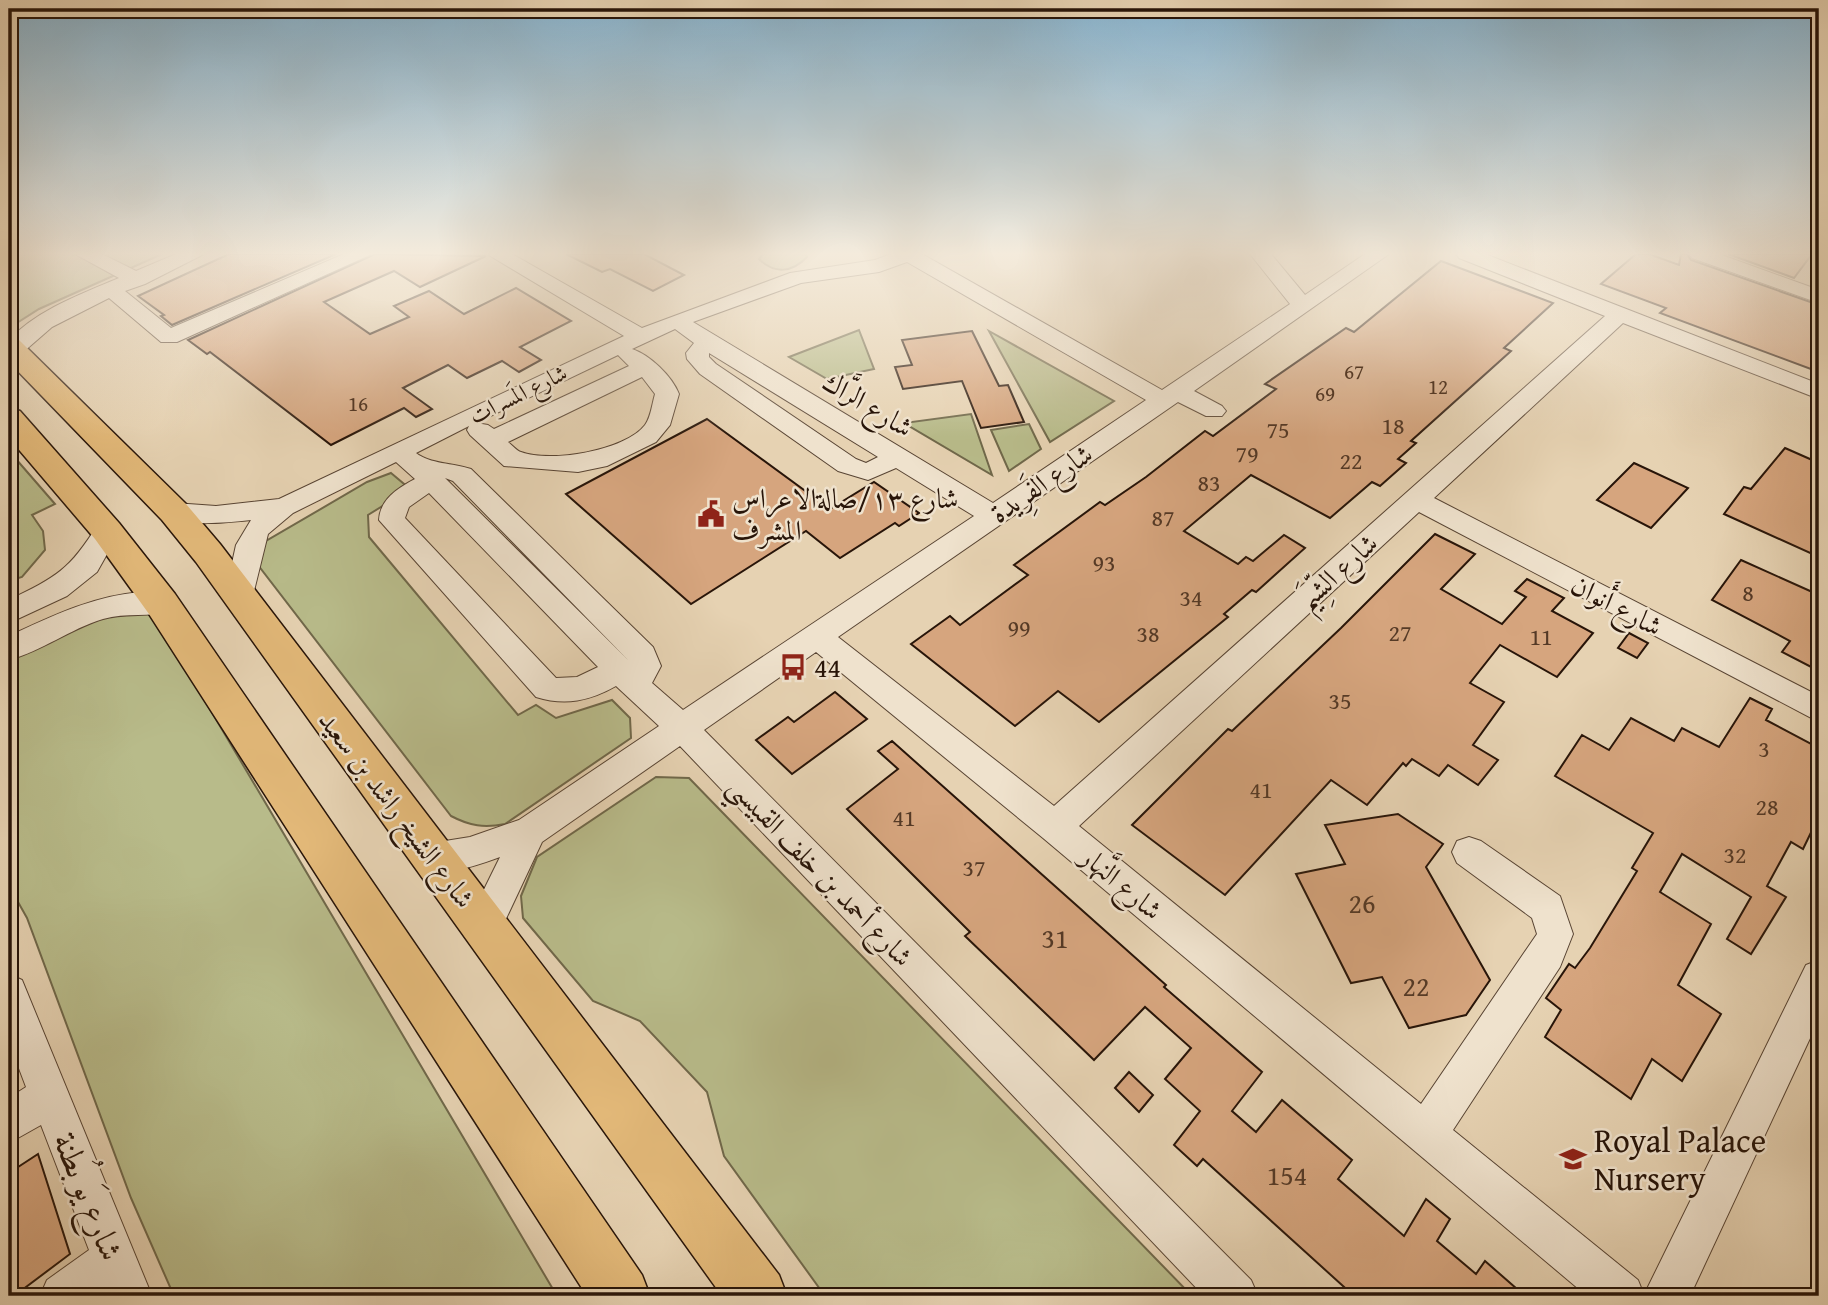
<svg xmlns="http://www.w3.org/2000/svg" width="1828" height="1305" font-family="'Gentium Book Plus',Amiri,serif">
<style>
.green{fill:#b8bb8a;stroke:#70684a;stroke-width:2}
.building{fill:#d6a57e;stroke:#281509;stroke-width:2}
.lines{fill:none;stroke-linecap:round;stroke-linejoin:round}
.minor-casing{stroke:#584433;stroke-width:2}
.major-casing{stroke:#281509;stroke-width:3}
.minor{fill:#efe2cd;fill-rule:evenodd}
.major{fill:#e3b979;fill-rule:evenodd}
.labels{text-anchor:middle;stroke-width:5;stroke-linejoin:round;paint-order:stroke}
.far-number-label{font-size:21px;fill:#543926}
.far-street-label{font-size:23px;fill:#281509;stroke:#efe2cd}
.number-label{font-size:24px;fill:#543926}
.street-label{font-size:28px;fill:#281509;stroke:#efe2cd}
.poi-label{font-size:28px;fill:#281509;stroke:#efe2cd;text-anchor:start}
.near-number-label{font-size:28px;fill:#543926}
.near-poi-label{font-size:33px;fill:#281509;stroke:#efe2cd;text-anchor:start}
.near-street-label{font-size:33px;fill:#281509;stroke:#efe2cd}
</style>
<rect width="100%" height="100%" fill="#e6d2b2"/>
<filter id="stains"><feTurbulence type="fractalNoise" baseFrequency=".00286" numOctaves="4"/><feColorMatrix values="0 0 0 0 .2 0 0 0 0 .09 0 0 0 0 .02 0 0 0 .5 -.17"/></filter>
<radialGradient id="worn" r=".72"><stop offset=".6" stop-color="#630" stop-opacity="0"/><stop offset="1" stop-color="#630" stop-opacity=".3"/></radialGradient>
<!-- green -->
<g class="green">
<path d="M9,254H162L39,309L9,328Z"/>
<path d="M763,254H805L807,257C792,273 774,274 759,259Z"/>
<path d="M859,330L874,369L827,379L789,357Z"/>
<path d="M989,331L1114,401L1050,442Z"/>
<path d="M971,414L992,475L904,423Z"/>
<path d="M1029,424L1041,449L1009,471L991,430Z"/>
<path d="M9,451L55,504L32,515L43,531L45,550L22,577L9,581Z"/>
<path d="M391,473L410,489L368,515L369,537L518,715L536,705L556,718L612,700L630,718L631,738L505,824C484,828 470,826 451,816L258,565L266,541L367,482Z"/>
<path d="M149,606L557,1296H174L131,1198L27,918L9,886V651L86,615Z"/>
<path d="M656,777L689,778L1192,1296H825L724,1156L707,1092L640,1021L593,1001L523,918L521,896L537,857Z"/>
</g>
<!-- building -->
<g class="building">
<path d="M229,254H336L172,325L161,316L164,315L138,296Z"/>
<path d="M375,254L486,256L420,287L394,271L324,302L370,334L409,317L394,306L429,291L464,314L516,288L571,321L520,347L541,360L519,372L502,361L467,378L448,365L403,388L432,409L416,417L404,408L331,445L210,352L207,354L188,340Z"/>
<path d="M566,254H644L684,275L653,291L610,269L602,272Z"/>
<path d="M1636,254H1649L1679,265L1681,254H1687L1691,260L1819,305V372L1660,313L1666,308L1601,284Z"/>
<path d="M1728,254H1812L1794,278Z"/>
<path d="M1441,261L1553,303L1504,348L1511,351L1411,441L1416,443L1398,459L1406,463L1380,486L1372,482L1330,518L1251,475L1184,531L1238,564L1246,557L1253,561L1284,535L1305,548L1256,592L1252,590L1224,614L1228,617L1099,722L1058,691L1015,726L911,644L950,616L960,625L1028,575L1014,565L1100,502L1105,505L1146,477L1205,431L1213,436L1276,389L1265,384L1346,328L1354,332Z"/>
<path d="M972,331L999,386L1008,385L1024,422L981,428L962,381L903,389L895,367L912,365L902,340Z"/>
<path d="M707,419L830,509L874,482L919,513L899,526L895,523L840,558L806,531L691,604L566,494Z"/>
<path d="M1785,448L1819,463V557L1724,514L1744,487L1751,489Z"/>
<path d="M1634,463L1688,488L1651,528L1597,500Z"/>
<path d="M1435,534L1475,554L1441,589L1502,624L1526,597L1515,591L1527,579L1564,598L1552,611L1593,633L1557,677L1500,645L1470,683L1504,702L1473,745L1498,760L1478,785L1448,765L1439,776L1412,759L1406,766L1403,763L1367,805L1331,780L1225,895L1132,825L1228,729L1232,731L1341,628Z"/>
<path d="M1741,560L1819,595V671L1782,652L1790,641L1712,600Z"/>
<path d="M1629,633L1648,643L1637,658L1618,648Z"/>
<path d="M835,692L867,719L792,774L756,740L788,717L794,722Z"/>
<path d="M1750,698L1772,709L1766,720L1819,748V816L1803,849L1791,842L1767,886L1786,897L1751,954L1727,939L1751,897L1682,854L1660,892L1711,924L1678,985L1721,1014L1682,1081L1652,1059L1631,1099L1545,1037L1561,1010L1546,998L1569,964L1575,968L1590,948L1637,871L1632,868L1653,833L1555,776L1582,735L1609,750L1631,718L1674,741L1682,728L1719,747Z"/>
<path d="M892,741L1166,985L1164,987L1262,1072L1232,1111L1256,1132L1282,1100L1352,1160L1338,1179L1404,1236L1426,1199L1450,1219L1437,1241L1476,1274L1485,1261L1525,1296H1354L1203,1159L1197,1166L1174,1145L1200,1111L1165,1079L1191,1048L1145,1007L1094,1060L965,936L970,932L847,809L898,769L878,751Z"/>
<path d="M1398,814L1443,844L1426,867L1490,980L1466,1015L1409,1028L1382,977L1351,983L1296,874L1345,864L1325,825Z"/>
<path d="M1129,1072L1153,1095L1139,1112L1115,1088Z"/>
<path d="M38,1154L70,1254L14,1296H9V1173Z"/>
</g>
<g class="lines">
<defs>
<g id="minor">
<path d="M75,254H102L136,271L176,254H204L145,284L125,291L171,328L344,254H372L177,342H161L109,298L52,327L21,354L9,355V340C37,310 81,294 119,278Z"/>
<path d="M487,254H512L642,328L790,273L875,260L891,254H922L1162,390L1290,304L1250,254H1271L1305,295L1365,254H1389L1194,391L1222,406L1226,411L1222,416H1206L1178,402L838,637L1054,806L1605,316L1459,258L1456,254H1485L1819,384V399L1623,323L1434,498L1819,696V722L1419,512L1079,826L1421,1104L1537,934L1532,918L1457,863L1452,852L1457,841L1469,837L1481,841L1560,896L1573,934L1560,967L1453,1130L1638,1280L1644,1295L1806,965L1819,960V1019L1690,1296H1587L1043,838L816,652L704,730L1251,1280L1258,1296H1204L680,746L542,842L497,938L484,943L471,938L466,926L500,857C475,866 446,877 420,867L415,856L420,845L470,837L519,820L659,726L616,686C590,701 565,706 536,697L379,520C380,499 398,488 415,479L396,462L293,513L268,534L253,595L249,602L239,605L229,602L225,595L236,545L251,520C222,523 193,526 165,518L161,512L165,506L174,503L216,506L279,499L624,336ZM907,262L1146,400L993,503L693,322L801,283L879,272ZM675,329L694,343L686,353L687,359L700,374L838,471L868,480L896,468L974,516L683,710L652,683L661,666L653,647L471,469C453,463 430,464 416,453L469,426L467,430L470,435L504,466L578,472L607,466L656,442L670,425L679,394C672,376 650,355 632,349ZM709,353L878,457L866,463L856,459L716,364L709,357ZM618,355L629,366L494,429L488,425L476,423ZM642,377L655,394C652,404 651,417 645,425C625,451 550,463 521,452C517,451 512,445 508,442ZM445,478L453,481L628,660ZM429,493L598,667L577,677L556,678L405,518L409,507Z"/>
<path d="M1689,254H1719L1819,290V303L1692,258Z"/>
<path d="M107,522L116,524L120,531L97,572L67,596L9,623V600C56,577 70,570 98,524Z"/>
<path d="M141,592L172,597L176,604L172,611C150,618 126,612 103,619C70,629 42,651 9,660V636C52,616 93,596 141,592Z"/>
<path d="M9,974L22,980L152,1296H106L105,1293L101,1296H40L47,1280L89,1250L41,1125L9,1143V1098L26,1087L9,1042Z"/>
</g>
<g id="major">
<path d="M9,337L19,340L186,504L220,544L779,1275L787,1296H722L196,562L162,520L9,362Z"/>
<path d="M9,408L20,411L119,523L175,594L642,1275L650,1296H587L149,614L95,539L9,438Z"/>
</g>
</defs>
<!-- minor casing -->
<use href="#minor" class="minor-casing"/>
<!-- major casing -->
<use href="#major" class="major-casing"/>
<!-- minor -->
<use href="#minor" class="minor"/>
<!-- major -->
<use href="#major" class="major"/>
</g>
<!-- sky -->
<linearGradient id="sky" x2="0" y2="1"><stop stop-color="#87b5d2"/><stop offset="0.58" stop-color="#f4ebdc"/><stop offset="1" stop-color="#f4ebdc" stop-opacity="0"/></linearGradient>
<rect width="1828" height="437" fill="url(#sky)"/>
<!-- icons -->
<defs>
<symbol id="civic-bare" viewBox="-9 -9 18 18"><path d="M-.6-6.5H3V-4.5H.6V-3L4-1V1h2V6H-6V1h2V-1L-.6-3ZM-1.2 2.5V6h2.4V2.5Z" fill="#8f2418" stroke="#efe2cd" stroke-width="2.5" paint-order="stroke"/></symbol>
<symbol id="bus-bare" viewBox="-9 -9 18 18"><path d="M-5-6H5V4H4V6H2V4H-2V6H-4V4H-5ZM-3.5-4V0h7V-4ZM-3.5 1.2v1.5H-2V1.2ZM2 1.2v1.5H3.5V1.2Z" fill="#8f2418" stroke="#efe2cd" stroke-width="2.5" paint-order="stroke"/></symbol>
<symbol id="school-bare" viewBox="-9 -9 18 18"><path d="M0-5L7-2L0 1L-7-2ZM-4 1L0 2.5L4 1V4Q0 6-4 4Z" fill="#8f2418" stroke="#efe2cd" stroke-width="2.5" paint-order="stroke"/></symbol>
</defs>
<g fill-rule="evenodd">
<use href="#civic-bare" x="692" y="495" width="38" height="38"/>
<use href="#bus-bare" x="774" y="648" width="38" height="38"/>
<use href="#school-bare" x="1554" y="1140" width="38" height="38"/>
</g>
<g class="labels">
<!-- far-number labels -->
<g class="far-number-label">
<text x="1354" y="379">67</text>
<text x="1438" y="394">12</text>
<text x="1325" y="401">69</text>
<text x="358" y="411">16</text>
</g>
<!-- far-street labels -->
<g class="far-street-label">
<text transform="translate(518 394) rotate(-26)" y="8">شارع المَسرات</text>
</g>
<!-- number labels -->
<g class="number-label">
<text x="1393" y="434">18</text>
<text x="1278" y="438">75</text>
<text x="1247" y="462">79</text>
<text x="1351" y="469">22</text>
<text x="1209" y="491">83</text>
<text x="1163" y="526">87</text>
<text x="1104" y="571">93</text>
<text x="1748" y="601">8</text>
<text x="1191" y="606">34</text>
<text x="1019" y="636">99</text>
<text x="1400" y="641">27</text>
<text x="1148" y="642">38</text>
<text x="1541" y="645">11</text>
<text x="1340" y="709">35</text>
<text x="1764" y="757">3</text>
<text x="1261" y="798">41</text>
<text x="1767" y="815">28</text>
<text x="904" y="826">41</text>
<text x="1735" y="863">32</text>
<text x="974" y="876">37</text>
</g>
<!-- street labels -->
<g class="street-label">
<text transform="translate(868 404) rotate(31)" y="10">شارع الرَّاك</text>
<text transform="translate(1041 483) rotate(-34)" y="10">شارع الفَرِيدة</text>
<text transform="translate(1337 571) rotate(-42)" y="10">شارع الشِّيَم</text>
<text transform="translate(1617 605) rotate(28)" y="10">شارع أَنوان</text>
<text transform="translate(397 809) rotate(53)" y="10">شارع الشيخ راشد بن سعيد</text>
<text transform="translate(821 871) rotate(46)" y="10">شارع أحمد بن خلف القبيسي</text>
<text transform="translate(1122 883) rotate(40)" y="10">شارع النَّهار</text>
</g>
<!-- poi labels -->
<g class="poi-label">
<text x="732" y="508">شارع ١٣/صالةالاعراس<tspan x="732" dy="32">المشرف</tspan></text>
<text x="814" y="677">44</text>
</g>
<!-- near-number labels -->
<g class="near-number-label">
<text x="1362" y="913">26</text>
<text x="1055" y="948">31</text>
<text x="1416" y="996">22</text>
<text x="1287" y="1185">154</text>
</g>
<!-- near-poi labels -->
<g class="near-poi-label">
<text x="1594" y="1152">Royal Palace<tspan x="1594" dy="38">Nursery</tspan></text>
</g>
<!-- near-street labels -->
<g class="near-street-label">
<text transform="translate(89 1196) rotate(68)" y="12">شارع يَو بُطنة</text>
</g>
</g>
<!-- margin -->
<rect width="1828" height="1305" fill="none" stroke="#e6d2b2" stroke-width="35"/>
<rect x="10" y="10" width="1807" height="1284" fill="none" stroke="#281509" stroke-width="3.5"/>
<rect x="18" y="18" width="1793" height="1270" fill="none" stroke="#281509" stroke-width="2"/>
<rect width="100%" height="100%" filter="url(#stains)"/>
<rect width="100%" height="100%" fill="url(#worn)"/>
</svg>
